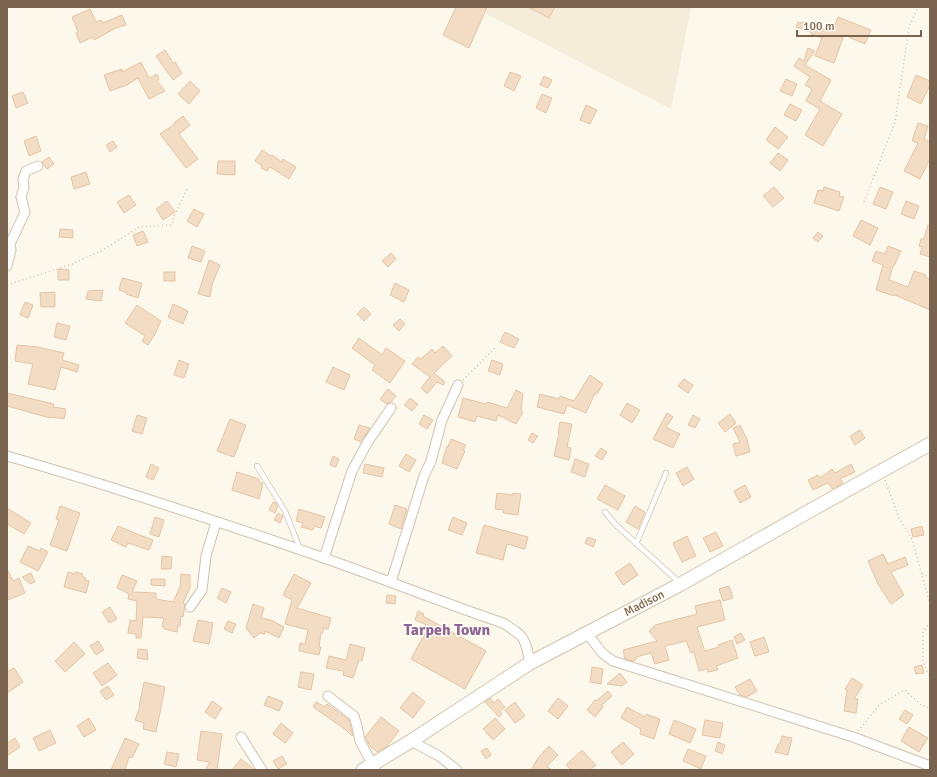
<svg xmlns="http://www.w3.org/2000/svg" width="937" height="777" font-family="Signika,sans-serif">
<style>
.residential{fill:#f5ecda}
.building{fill:#f2dcc4;stroke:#e5c5a4}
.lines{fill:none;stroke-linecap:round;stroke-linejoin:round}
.lane-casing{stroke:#d0c2b0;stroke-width:6}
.street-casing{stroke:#d0c2b0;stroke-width:11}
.secondary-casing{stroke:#d3c3ae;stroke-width:15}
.path{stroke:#d8c0a6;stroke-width:1.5;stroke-dasharray:1 3;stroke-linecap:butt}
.lane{stroke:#fff;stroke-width:4.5}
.street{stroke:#fff;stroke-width:9}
.secondary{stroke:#fff;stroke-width:13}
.labels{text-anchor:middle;stroke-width:3;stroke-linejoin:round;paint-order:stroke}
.street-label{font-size:12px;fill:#79634e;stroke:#fffcf3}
.district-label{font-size:16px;font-weight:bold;fill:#8b6694;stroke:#fffcf3}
</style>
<rect width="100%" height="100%" fill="#fdf8ec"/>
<!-- residential -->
<path class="residential" d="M473,7H691L671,109Z"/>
<!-- building -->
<g class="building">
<path d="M456,7H487L469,48L443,35Z"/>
<path d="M528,7H555L549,18Z"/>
<path d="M90,9L96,22L101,20L103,23L122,15L126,25L116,28L94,40L93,37L80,43L76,33L78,32L72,17Z"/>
<path d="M838,17L871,30L865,44L844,35L834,63L815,56L822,38L811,34V32L796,27L798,22L801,23L802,22L832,32Z"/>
<path d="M808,48L815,51L805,65L831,80L820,101L842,114L823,146L805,135L820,109L806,101L812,89L805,85L810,77L794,66L799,58L804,61Z"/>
<path d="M165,50L173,63L175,62L182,73L173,80L156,56Z"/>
<path d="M141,62L149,78L157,74L159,79L157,81L165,91L149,99L138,78L127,85L110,91L104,75L122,69V72Z"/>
<path d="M510,72L521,76L514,91L504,86Z"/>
<path d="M916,75L930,81V85L921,104L907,97Z"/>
<path d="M544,76L552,80L548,88L540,85Z"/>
<path d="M786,79L797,84L792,96L780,91Z"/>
<path d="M190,81L200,91L189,104L178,94Z"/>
<path d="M23,92L28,103L16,108L12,96Z"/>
<path d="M542,94L552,98L546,113L536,108Z"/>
<path d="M790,104L802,110L796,121L784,115Z"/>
<path d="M586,105L597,110L590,124L580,120Z"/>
<path d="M183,116L190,125L179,134L198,159L186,168L160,134L175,124L174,123Z"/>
<path d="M918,123L928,126L924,139L930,142V159L920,179L904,171L918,143L912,141Z"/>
<path d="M775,127L788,137L778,149L766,140Z"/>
<path d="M36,136L41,151L29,156L24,141Z"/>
<path d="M113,141L117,147L110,152L106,145Z"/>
<path d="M262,150L271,156L272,155L282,162L283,159L296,167L289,179L270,167L267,171L261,168L262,166L255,161Z"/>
<path d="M778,153L788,160L780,171L770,163Z"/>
<path d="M49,157L54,164L47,169L42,162Z"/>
<path d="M218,161H235V175L217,174Z"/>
<path d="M86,172L90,184L74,189L71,177Z"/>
<path d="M774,187L784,198L773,207L763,196Z"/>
<path d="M824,187L840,192L839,196L844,197L839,211L814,203L818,190L823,191Z"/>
<path d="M880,187L893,192L886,209L873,204Z"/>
<path d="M129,195L136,205L124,213L117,202Z"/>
<path d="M167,201L175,212L163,220L156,209Z"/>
<path d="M906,201L919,206L914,219L901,214Z"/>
<path d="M194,209L204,214L197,227L187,221Z"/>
<path d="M861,220L878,228L870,245L853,236Z"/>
<path d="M928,225L930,226V257L920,254L922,247L919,246L921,239H924Z"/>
<path d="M60,229L73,230V238L59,237Z"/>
<path d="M143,231L148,242L137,246L133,235Z"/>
<path d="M818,232L823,236L818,242L813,238Z"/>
<path d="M192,246L205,251L201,262L188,258Z"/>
<path d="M888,246L901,251L894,266H893L889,280L908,287L914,271L926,275L925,277L930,279V310L895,295L894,296L876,290L883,265L872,261L876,251L885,254Z"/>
<path d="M391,253L396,259L388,267L382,261Z"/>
<path d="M209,260L220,265L212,285L210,297L198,294Z"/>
<path d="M58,269L69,270V280H58Z"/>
<rect x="164" y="272" width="11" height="9"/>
<path d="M122,278L142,283L138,298L126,294L127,293L119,290Z"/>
<path d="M395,283L409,290L404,302L390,295Z"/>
<path d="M103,290L101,301L86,299L88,291Z"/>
<path d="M55,292V307H41L40,293Z"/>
<path d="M25,302L33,305L28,318L20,315Z"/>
<path d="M173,304L188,311L183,324L168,317Z"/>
<path d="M137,305L161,321L155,334L148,345L142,341L145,336L125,323Z"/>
<path d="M364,307L371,314L364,321L357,314Z"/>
<path d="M400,319L405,324L399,331L393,325Z"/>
<path d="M57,323L70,326L66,340L54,337Z"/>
<path d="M505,332L519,339L514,348L500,342Z"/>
<path d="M359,338L382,355L386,348L405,361L390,383L372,370L375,365L352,348Z"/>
<path d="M17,345L38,347L64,353L62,360L79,365L77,372L61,367L55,390L28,384L33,364L15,361Z"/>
<path d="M443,346L452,356L434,373L445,382L443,385L437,382L427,394L421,388L430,377L412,364L418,357L421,359L432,349L435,353Z"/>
<path d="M179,360L189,364L184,378L174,375Z"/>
<path d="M492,360L503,364L500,375L488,371Z"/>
<path d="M333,367L350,375L344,390L326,382Z"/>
<path d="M590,375L603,384L597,394L595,393L586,413L567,405L564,414L537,407L540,394L559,399L560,396L574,401Z"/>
<path d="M684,379L693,385L688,393L678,386Z"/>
<path d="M388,389L396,396L391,402L386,404L380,399Z"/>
<path d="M516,390L523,394L521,410L523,412L516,424L498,415L496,421L477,416L475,422L458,417L463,398L486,404L487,402L507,408Z"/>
<path d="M7,393L54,404L53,407L66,409L64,419L51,417L50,418L7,406Z"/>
<path d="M410,398L418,404L412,411L404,405Z"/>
<path d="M627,403L640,410L632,423L620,415Z"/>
<path d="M667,413L673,417L666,427L680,434L673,448L653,439Z"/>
<path d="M730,414L736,423L725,432L718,423Z"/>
<path d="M137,415L147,418L142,434L132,431Z"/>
<path d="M424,415L433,420L427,429L419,424Z"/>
<path d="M693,415L700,419L695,428L688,425Z"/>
<path d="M230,419L246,425L234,457L217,451Z"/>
<path d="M560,422L572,424L567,447L571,448L569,460L554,456L559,433H558Z"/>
<path d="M359,425L370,428L361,442L354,439Z"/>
<path d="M740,425L747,439L750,452L736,456L733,444L740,442L733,428Z"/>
<path d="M860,430L865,438L855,445L850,436Z"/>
<path d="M532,433L538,436L533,443L528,440Z"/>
<path d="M451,439L466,445L463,450L465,451L457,469L442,463L447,446L448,447Z"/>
<path d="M601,448L607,452L602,460L595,456Z"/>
<path d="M406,454L416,460L409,472L399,466Z"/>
<path d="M333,456L339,459L336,467L330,465Z"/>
<path d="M575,459L589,464L585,477L571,472Z"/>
<path d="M151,464L159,468L153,480L146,477Z"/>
<path d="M365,464L384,468L382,477L363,473Z"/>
<path d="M851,464L855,472L840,479L843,483L832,489L828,483L813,490L808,480L818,475L820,478L832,469L835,473Z"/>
<path d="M687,467L694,479L683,486L676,473Z"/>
<path d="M237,472L259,479V482L263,483L259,499L232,490Z"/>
<path d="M605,485L625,496L618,510L597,499Z"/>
<path d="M745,485L751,497L740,503L734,491Z"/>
<path d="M497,493L513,495V493L521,494L518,515L503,513V510L495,509Z"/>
<path d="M273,502L276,503L278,506L275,513L269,510Z"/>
<path d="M395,505L407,509L401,529L389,524Z"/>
<path d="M60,506L80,513L67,551L50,545L59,520L56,519Z"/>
<path d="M635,506L645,512L638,529L626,522Z"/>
<path d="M7,508L31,523L24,534L7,524Z"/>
<path d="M299,509L325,517L321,528L314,526L313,530L301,527L303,523L296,521Z"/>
<path d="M278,513L283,516L280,523L274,520Z"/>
<path d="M155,517L164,520L159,537L150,534Z"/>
<path d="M453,517L467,523L462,535L448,530Z"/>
<path d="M484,525L528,537L525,549L507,544L503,560L476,553Z"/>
<path d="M118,526L137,534L153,540L149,550L128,543L126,547L111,540Z"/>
<path d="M922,526L924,535L913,537L911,529Z"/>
<path d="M716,532L723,546L710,552L703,538Z"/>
<path d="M687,536L696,556L682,562L673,543Z"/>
<path d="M588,537L596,540L593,547L585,543Z"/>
<path d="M28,546L40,551L41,548L48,552L38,571L20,562Z"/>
<path d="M883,554L888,564L905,557L908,565L891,572L904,595L891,604L878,584L868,561Z"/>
<path d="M162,556L172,557L171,569H161Z"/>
<path d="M630,563L638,575L623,585L615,573Z"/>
<path d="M7,569L13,581L19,578L25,593L8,600L7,596Z"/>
<path d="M68,572L75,574L76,572L83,574L82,576L86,578L85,580L89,581L86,593L64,587Z"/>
<path d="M31,573L35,582L30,584L22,577Z"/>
<path d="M181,574L190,575V588L183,603L185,604L183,617L181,616L180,626H178L177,632L164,629V627L162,626L164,618L143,617L141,638H136V634L128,633L130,620L136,621L137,601L128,599L129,594L117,588L122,575L137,581L132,592L156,593V599L173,602L180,587Z"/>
<path d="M294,574L311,583L297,608L331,618L328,629L324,628L322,634L321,633L319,647H321L319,655L299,651L300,643L305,644L308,630L285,624L292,600L283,595Z"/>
<path d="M151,579H165V586L151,585Z"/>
<path d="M729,586L733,598L723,601L719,589Z"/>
<path d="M222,588L231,592L226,603L217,598Z"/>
<path d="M387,595L396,596L395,604L386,603Z"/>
<path d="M720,600L725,620L697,627L702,643L705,651L719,647L718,645L732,640L738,658L716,666L718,670L708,672L707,669L699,671L694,652L691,653L686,641L665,646L669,660L655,664L651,653L636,657V660L633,661L625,659L623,650L657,641L649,631L655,625L697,614L695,606Z"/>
<path d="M253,604L264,608L261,618L271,620L284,627L279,638L265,631V634L260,633L254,638L246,628Z"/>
<path d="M110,607L117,619L109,623L102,612Z"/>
<path d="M418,611L424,614L423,616L486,651L465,689L411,659L429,626L415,620Z"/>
<path d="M198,620L213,623L209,644L193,641Z"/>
<path d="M228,621L236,624L232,633L224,629Z"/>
<path d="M741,633L745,640L737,644L734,637Z"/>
<path d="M764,637L769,652L755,656L750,642Z"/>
<path d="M98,641L104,650L96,655L90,646Z"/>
<path d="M74,642L85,654L65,672L55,661Z"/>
<path d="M350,644L365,648L362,661L359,660L353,678L343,675L344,671L326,668L329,656L346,660Z"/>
<path d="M138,649L147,650L148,660L137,658Z"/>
<path d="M108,663L117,675L102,686L93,673Z"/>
<path d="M922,665L924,673L916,674L914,667Z"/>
<path d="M592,667L603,669L601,684L590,682Z"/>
<path d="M14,668L23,682L7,693V672Z"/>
<path d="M301,672L314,674L311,690L298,687Z"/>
<path d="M620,673L627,682L622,686L607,684Z"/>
<path d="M852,678L863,685L854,699H858L856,713L844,711L847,690L845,689Z"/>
<path d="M750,679L757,691L747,697L740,695L735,687Z"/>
<path d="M144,682L165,687L156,732L143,729L144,723L135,720L140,706H139Z"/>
<path d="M108,686L114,695L106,700L100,691Z"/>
<path d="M608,691L612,696L601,706L603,707L595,717L587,710L595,700L596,701Z"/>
<path d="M413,692L425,702L413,718L400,708Z"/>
<path d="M268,696L283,702L279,711L264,705Z"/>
<path d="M490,698L494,703L498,699L505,707L500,712L502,714L499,717L485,702Z"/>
<path d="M558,698L568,706L558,719L548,711Z"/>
<path d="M212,701L222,708L215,719L205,712Z"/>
<path d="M316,702L325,707L327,704L349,720L353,735L352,736L346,730L313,707Z"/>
<path d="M515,702L525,716L515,723L505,710Z"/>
<path d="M627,707L645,717L646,714L660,719L654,739L640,734L641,729L621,718Z"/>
<path d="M905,710L913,715L907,724L899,719Z"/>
<path d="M381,717L399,731L387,746L377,752L370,746L365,737Z"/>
<path d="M89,718L96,730L84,737L77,726Z"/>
<path d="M495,718L505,729L493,740L483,729Z"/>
<path d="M674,720L696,729L690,743L669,734Z"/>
<path d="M705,720L723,723L720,738L702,735Z"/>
<path d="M281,723L293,733L285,743L273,734Z"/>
<path d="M909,727L928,738L919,752L901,741Z"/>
<path d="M50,730L56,743L39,751L33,738Z"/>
<path d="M201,731L222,734L217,770H205L210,762L197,760Z"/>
<path d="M782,736L792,738L788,755L775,752L778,744H780Z"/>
<path d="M15,738L20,747L7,756V743Z"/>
<path d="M125,738L139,744L132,758L129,757L125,770H111Z"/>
<path d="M623,742L634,754L622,765L611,752Z"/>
<path d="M718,742L725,745L722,754L715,751Z"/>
<path d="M549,746L558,755L547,766L552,770H531L538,758Z"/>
<path d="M487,748L491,755L486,759L481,751Z"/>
<path d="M688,749L706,756L701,769L683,761Z"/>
<path d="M582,750L596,765L590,770H571L566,765Z"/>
<path d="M167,752L179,754L176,767L164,764Z"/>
<path d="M282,756L287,764L278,769L273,761Z"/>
<path d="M241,759L255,770H232Z"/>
</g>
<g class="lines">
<defs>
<g id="lane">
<path d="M257,466L285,511L300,549"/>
<path d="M605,512L616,525L680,583"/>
<path d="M636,544L666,473"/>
</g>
<g id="street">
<path d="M7,266L11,250L10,244L25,212L21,197L24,188L23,179L26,171L38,166"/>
<path d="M7,456C106,484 204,517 301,550C369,573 435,600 503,623C525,637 525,637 530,663"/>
<path d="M324,558L352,471L367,443L391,408"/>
<path d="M391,582L424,476L431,461L442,420L458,385"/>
<path d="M190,607L202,590L206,556L216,522"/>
<path d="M587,633L602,653L613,661L853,737L930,766"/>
<path d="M328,696L354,716L357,726L360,741L375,769"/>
<path d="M241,737L262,770"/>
<path d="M411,741L439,756L457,770"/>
</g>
<path id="secondary" d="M363,770L411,741L530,663L681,584L813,509L930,444"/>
</defs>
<!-- lane casing -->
<use href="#lane" class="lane-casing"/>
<!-- street casing -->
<use href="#street" class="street-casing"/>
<!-- secondary casing -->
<use href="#secondary" class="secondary-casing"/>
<!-- path -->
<g class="path">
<path d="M864,202L895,122L909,27L918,7"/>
<path d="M7,285L72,264L103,250L139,227L172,225L174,216L188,187"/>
<path d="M463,380L497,346"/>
<path d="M885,480L899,518L912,539L930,604"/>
<path d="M922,574L930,577"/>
<path d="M930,622L923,632V662L930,677"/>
<path d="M858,731L879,705L905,690L921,705L930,708"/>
</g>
<!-- lane -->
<use href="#lane" class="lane"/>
<!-- street -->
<use href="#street" class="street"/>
<!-- secondary -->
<use href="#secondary" class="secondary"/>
</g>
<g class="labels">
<!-- street labels -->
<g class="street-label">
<text transform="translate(644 603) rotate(-27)" y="4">Madison</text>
</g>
<!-- district labels -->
<g class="district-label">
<text x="447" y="635">Tarpeh Town</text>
</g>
</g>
<!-- border -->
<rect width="937" height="777" fill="none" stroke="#79634e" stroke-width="16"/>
<!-- scale -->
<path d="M797 30v6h124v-6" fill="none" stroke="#79634e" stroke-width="2"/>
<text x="803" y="30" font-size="12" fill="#79634e" stroke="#fffcf3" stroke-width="3" paint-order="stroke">100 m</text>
</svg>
